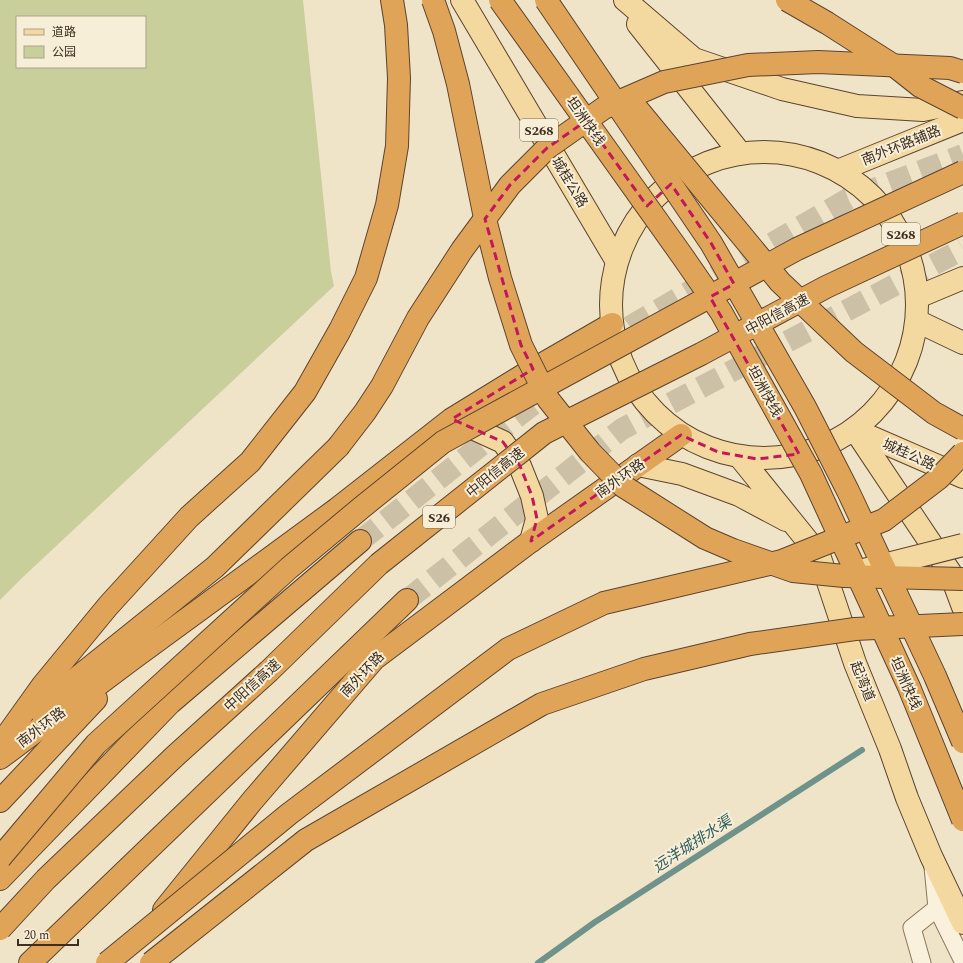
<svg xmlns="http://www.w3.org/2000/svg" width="963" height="963" font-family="Spectral,'Noto Sans SC',serif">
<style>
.green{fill:#c9cf9b;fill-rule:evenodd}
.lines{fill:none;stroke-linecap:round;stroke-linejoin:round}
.stream{stroke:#6f938a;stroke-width:6}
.highway-tunnel{stroke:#ccc0a6;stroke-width:22;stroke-dasharray:22 11;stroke-linecap:butt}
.street-casing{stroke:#8d765c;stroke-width:19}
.primary-casing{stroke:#5b4430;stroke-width:24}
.highway-casing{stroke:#5b4430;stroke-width:24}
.street{stroke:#faf1dc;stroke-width:17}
.primary{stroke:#f3d9a0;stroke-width:22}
.highway{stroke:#e0a458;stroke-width:22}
.primary-bridge-casing{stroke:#5b4430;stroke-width:24;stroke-linecap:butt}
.highway-bridge-casing{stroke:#5b4430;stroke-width:24;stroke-linecap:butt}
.primary-bridge{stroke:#f3d9a0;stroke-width:22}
.highway-bridge{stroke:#e0a458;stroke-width:22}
.marked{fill:none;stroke:#c2185b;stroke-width:3;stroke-dasharray:8 5;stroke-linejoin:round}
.labels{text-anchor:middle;stroke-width:4;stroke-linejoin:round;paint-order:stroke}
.shield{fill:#f7eed8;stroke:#756857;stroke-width:1}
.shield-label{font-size:13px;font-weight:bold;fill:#3d2e20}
.street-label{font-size:14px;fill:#3d2e20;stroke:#f7eed8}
.water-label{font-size:15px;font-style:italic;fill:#2f5d5a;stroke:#f7eed8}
</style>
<rect width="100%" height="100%" fill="#f0e4c8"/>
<!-- green -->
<path class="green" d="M0,0H303L331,272L334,286L22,578L0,600ZM17,17H145V67H17Z"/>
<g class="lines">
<!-- stream -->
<path class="stream" d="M538,963L595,922L862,750"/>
<!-- highway-tunnel -->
<g class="highway-tunnel">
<path d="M604,347L631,326L848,199L963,155"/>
<path d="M360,541L551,390"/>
<path d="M407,600L622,429L963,249"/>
</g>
<defs>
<g id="street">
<path d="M933,867L937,908L963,961"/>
<path d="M922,963L912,928L937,908"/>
</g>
<g id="primary">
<path d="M462,0L616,260"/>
<path d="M625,0L694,59L782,89L857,106L923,110L963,102"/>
<path d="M638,24L740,153"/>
<circle cx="764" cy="305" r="153"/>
<path d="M840,170L963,120"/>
<path d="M920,296L963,278"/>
<path d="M917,321L963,343"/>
<path d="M457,421L503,442L520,466L532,496L537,519L531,541"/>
<path d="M855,430L950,572L963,607"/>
<path d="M855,430L963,477"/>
<path d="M739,456L819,555L855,663L890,749L907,798L931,856L963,923"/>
<path d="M638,465L682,474L739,495L786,520"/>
</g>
<g id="highway">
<path d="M42,713L73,681L215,567L338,447"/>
<path d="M0,745L43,685L108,606L189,517L250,462L305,392L340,330L366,278L387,205L397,146L399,78L396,25L392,0"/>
<path d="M0,758L135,657L337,509L452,419L522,376L612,324"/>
<path d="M0,801L96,699"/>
<path d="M0,879L170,703L360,541"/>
<path d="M164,910L252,801L374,659L531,541L681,435"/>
<path d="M30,963L407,600"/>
</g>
</defs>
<!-- street casing -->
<use href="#street" class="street-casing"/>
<!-- primary casing -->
<use href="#primary" class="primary-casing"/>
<!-- highway casing -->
<use href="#highway" class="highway-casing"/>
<!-- street -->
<use href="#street" class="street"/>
<!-- primary -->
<use href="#primary" class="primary"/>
<!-- highway -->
<use href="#highway" class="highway"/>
<defs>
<path id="primary-bridge" d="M864,570L963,545"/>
<g id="highway-bridge">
<path d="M433,0L444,31L458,84L486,223L500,278L521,345L548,399L590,452L623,486L705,538L733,550L793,571L844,576L963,579"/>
<path d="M500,0L683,257L721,312L811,474L909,687L963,820"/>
<path d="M546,0L711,243L805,407L848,491L935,676L963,742"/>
<path d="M787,0L827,23L896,67L920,86L963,108"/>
<path d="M629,99L780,282L854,352L934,413L963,429"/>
<path d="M338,447L365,412L382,386L418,318L462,250L510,185L547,148L604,108L664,82L748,65L818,62L950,68L963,72"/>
<path d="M0,858L96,744L289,568L361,508L443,442L797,249L963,172"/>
<path d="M0,929L46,879L174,757L269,671L379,564L544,433L701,354L826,287L963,223"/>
<path d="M107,963L289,814L508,649L604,603L782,561L884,520L939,478L963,453"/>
<path d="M151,963L306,840L542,704L644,669L750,644L855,629L963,624"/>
</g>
</defs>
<!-- primary-bridge casing -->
<use href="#primary-bridge" class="primary-bridge-casing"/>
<!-- highway-bridge casing -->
<use href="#highway-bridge" class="highway-bridge-casing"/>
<!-- primary-bridge -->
<use href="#primary-bridge" class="primary-bridge"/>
<!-- highway-bridge -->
<use href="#highway-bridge" class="highway-bridge"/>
</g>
<!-- marked area -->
<path class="marked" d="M586,121L647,206L671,184L711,243L734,284L710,297L799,454L757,459L718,452L681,435L531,541L537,519L532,496L520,466L503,442L452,419L533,369L521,345L485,219L510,185L547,148Z"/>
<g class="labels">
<!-- shield labels -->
<g class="shield">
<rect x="520" y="119" width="38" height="22" rx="3"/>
<rect x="882" y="223" width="38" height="22" rx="3"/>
<rect x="423" y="506" width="32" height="22" rx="3"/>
</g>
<g class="shield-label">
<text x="539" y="135">S268</text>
<text x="901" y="239">S268</text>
<text x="439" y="522">S26</text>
</g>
<!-- street labels -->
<g class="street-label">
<text transform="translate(586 121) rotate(55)" y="5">坦洲快线</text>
<text transform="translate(901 145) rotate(-22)" y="5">南外环路辅路</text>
<text transform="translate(570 182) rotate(59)" y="5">城桂公路</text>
<text transform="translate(777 314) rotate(-28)" y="5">中阳信高速</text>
<text transform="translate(765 391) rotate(61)" y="5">坦洲快线</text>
<text transform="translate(909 454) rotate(24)" y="5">城桂公路</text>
<text transform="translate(495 472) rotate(-39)" y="5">中阳信高速</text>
<text transform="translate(620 478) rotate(-35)" y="5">南外环路</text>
<text transform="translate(362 674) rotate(-47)" y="5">南外环路</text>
<text transform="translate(863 681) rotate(68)" y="5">起湾道</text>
<text transform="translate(906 683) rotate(66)" y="5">坦洲快线</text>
<text transform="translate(252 685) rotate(-42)" y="5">中阳信高速</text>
<text transform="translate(41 727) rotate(-37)" y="5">南外环路</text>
</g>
<!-- water labels -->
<g class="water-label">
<text transform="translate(692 844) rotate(-33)" y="5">远洋城排水渠</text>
</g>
</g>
<!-- legend -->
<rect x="16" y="16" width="130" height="52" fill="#f7eed8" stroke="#ada18e"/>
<rect x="24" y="29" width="20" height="6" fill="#f3d9a0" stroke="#ada18e"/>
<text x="52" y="36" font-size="12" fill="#3d2e20">道路</text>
<rect x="24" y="46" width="20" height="12" fill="#c9cf9b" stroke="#ada18e"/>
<text x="52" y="56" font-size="12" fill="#3d2e20">公园</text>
<!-- scale -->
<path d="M18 939v6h60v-6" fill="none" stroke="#3d2e20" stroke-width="2"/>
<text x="24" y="939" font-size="12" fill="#3d2e20" stroke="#f7eed8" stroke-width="3" paint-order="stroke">20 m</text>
</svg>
